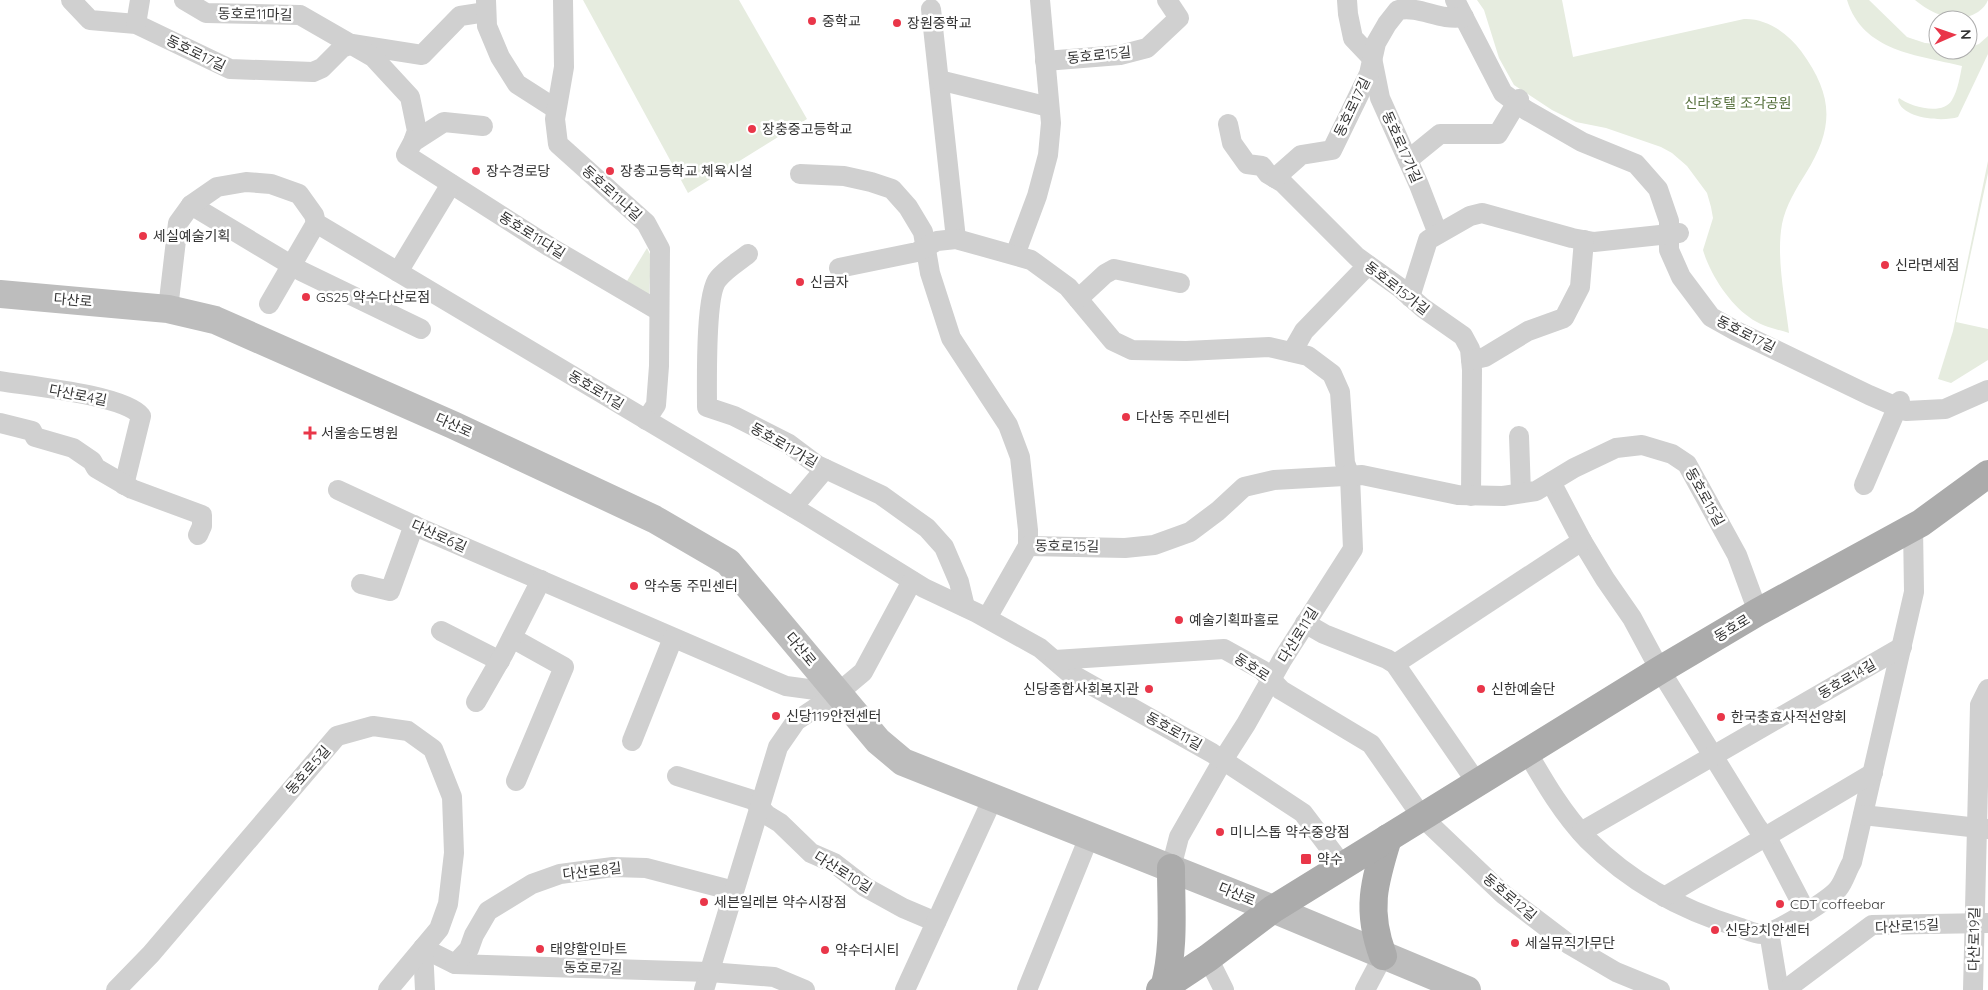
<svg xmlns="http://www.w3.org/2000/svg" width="1988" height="990" font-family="Quicksand,'Noto Sans KR',sans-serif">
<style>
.green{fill:#e6ecdf}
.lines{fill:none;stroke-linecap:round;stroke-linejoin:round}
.street{stroke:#d0d0d0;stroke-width:20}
.secondary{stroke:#bdbdbd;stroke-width:28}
.primary{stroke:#ababab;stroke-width:28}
.poi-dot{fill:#e93649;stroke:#fff;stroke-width:2}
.labels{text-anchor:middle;stroke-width:5;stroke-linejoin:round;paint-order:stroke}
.street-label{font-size:14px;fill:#333;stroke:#fff}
.poi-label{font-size:14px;fill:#333;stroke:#fff;text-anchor:start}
.park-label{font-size:14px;fill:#57713e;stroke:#fff}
</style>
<rect width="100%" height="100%" fill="#fff"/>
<!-- green -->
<g class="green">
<path d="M583,0H739L807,119L688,193Z"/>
<path d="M1477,0H1562L1573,57L1744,19C1766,18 1788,33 1801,51C1833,95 1835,126 1806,173C1796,189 1786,205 1782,224C1776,257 1785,299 1789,333C1776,329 1760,326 1749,317C1729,303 1710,274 1703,250L1713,218L1711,207L1707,193L1687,166L1672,153L1661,147L1606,128L1576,122L1552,110L1514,85L1499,58L1484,10Z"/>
<path d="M1847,0H1869L1907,37L1925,43L1938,44V50H1968V48L1979,44L1988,36V54L1958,117C1943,122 1902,119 1898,100L1899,98C1911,107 1943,116 1952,100C1958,90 1960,76 1962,66C1918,55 1863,52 1847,0Z"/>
<path d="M1915,0H1988C1986,5 1983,8 1978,12C1957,26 1932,14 1915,0Z"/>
<path d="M1988,161V173L1956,322L1988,329V360L1951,383L1938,379L1953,331Z"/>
<path d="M647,248L651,256L649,295L627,281Z"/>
</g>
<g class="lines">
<!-- street -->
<g class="street">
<path d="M71,0L90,20L136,24L230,69L313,72L322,68L342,48L352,44L422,55L460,16L486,12"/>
<path d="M184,0L206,13L300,15L373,57L410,97L417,131L413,142L406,155L550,247L659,311"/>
<path d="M486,0L487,26L500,57L517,84L556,109"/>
<path d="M563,0L564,67L555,119L558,144L646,223L660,249L659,366L656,405L646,420"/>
<path d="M1347,0L1348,14L1353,38L1372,58L1380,98L1419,185L1438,234"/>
<path d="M1455,0L1503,93L1526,110L1582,142L1636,164L1658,189L1669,221V250L1681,277L1711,317L1736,331L1869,395L1906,411L1945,409L1988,390"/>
<path d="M931,9L956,239"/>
<path d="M136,24L140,0"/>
<path d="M1045,61L1120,55L1147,48L1179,18L1167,0"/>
<path d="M939,80L1049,107"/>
<path d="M1228,124L1232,143L1247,164L1262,166L1268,174L1283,183L1357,257L1399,287L1423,308L1463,336L1470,349L1472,370L1471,496"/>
<path d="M413,142L444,122L483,126"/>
<path d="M1408,160L1440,134H1498L1519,99"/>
<path d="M800,174L844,176L871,182L892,189L908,207L923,232L930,273L951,338L1008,425L1020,457L1028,530V546L987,618"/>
<path d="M1275,178L1301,155L1332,150L1369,74L1376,43L1387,24L1398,10C1422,6 1438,21 1464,17"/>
<path d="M191,205L301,271L421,329"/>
<path d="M748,254C738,262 726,269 718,279C705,294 707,384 707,407L734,416L789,444L817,465L881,495L927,528L944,547L959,582L965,607"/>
<path d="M1015,255L1037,196L1048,155L1051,123L1040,0"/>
<path d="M839,268L917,252L937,241L956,239L1031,260L1068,287L1113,341L1132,350L1186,351L1269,347L1308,356L1332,374L1340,392L1345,463L1350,476L1353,549L1282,660L1246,724L1223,760L1179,837L1171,868"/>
<path d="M398,272L451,184"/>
<path d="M1410,297L1428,240L1470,216L1482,213L1572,238L1594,242L1679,233"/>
<path d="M1078,299L1105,274L1114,269L1180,283"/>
<path d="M269,304L316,223"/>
<path d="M168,309L178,223L191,205L217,187L246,182L271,184L299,194L314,215L316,223L806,515L924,588L977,613L1040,648L1068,672L1212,753L1303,813L1343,866"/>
<path d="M1292,352L1304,331L1368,265"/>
<path d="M1471,360L1485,357L1528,331L1564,318L1580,287L1584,240"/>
<path d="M0,381C30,386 124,395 141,416L124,485"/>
<path d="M0,423L32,431L35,437L73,448L92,461L96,468L132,489L202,515V526L198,535"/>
<path d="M1519,436L1521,493"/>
<path d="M1551,482L1582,541L1605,579L1632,618L1660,670L1757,827L1771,845L1806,912"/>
<path d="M1864,485L1900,401"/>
<path d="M338,490L422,529L774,681L786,686L838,693"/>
<path d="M793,507L825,469"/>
<path d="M1028,546L1125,548L1154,545L1190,532L1218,511L1244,487L1274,480L1362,475L1458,495L1503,496L1536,491L1574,468L1616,448L1642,445L1672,454L1687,464L1737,555L1758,612"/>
<path d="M361,584L390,591L414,525"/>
<path d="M1305,623L1324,634L1387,659L1395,664L1477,783"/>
<path d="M441,631L500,661"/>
<path d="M512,638L564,667L516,781"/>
<path d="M1055,660L1224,649L1262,670L1281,690L1371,744L1422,817L1503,894L1570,945L1616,972L1660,990"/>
<path d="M1395,664L1582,541"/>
<path d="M476,702L504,653L541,580"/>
<path d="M632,741L673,638"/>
<path d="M1527,752C1545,783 1563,814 1588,840C1630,882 1681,910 1738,927C1745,929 1756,935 1763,934C1777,932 1829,900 1838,889C1844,882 1847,870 1852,862L1914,592L1913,527"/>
<path d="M677,776L753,800L767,815L780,823L811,853L834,863L865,887L903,908L936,922"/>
<path d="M1863,815L1988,829"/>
<path d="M1581,832L1902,647"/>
<path d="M1664,897L1873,773"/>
<path d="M1769,932L1778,986L1782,990"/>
<path d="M423,948L455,964L709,972L774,977L805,990"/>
<path d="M423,948L425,990"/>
<path d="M1208,958L1224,990"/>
<path d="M455,964L469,949L474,935L488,911L532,884L560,874L613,867L646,868L734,891"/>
<path d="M116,990L151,954L337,736L373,726L408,731L433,749L452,797L454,853L448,904L439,929L388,990"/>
<path d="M704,990L778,747L796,721L838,693L863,672L912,581"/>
<path d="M905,990L993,798"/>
<path d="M1027,990L1089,837"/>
<path d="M1365,990L1383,956"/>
<path d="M1788,990L1793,984L1872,925L1988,923"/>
<path d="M1973,990L1980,705L1988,689"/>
</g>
<!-- secondary -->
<path class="secondary" d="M0,294L168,309L215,320L453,425L654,519L728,562L878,741L903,762L1273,909L1467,990"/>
<!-- primary -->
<g class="primary">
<path d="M1383,956C1366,910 1374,883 1388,838"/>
<path d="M1164,988C1175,948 1171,908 1171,868"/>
<path d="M1160,990L1208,958L1273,909L1660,670L1758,612L1921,523L1988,474"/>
</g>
</g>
<!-- markers -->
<g class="poi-dot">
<circle cx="812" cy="21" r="5"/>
<circle cx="897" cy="23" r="5"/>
<circle cx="752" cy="129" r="5"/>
<circle cx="476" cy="171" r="5"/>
<circle cx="610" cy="171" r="5"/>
<circle cx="143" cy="236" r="5"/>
<circle cx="1885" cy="265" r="5"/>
<circle cx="800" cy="282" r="5"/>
<circle cx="306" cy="297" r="5"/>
<circle cx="1126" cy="417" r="5"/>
<path d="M307.5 425.5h5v5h5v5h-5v5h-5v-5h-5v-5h5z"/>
<circle cx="634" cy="586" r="5"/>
<circle cx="1179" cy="620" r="5"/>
<circle cx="1149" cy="689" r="5"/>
<circle cx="1481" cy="689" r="5"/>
<circle cx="776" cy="716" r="5"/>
<circle cx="1721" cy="717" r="5"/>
<circle cx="1220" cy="832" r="5"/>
<rect x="1300" y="853" width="12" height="12" rx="2.5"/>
<circle cx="704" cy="902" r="5"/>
<circle cx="1780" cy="904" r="5"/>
<circle cx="1715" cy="930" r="5"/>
<circle cx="1515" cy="943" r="5"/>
<circle cx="540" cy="949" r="5"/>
<circle cx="825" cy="950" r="5"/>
</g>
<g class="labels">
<!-- street labels -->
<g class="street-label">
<text transform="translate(255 14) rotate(1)" y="5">동호로11마길</text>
<text transform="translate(196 53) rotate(26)" y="5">동호로17길</text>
<text transform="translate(1099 55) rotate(-6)" y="5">동호로15길</text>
<text transform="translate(1352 107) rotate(-64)" y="5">동호로17길</text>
<text transform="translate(1402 147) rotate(66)" y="5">동호로17가길</text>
<text transform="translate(612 193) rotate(42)" y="5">동호로11나길</text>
<text transform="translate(532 235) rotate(32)" y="5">동호로11다길</text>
<text transform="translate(1397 288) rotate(38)" y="5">동호로15가길</text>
<text transform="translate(73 300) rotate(5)" y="5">다산로</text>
<text transform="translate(1746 334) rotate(27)" y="5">동호로17길</text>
<text transform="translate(596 390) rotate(31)" y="5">동호로11길</text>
<text transform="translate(78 395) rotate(11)" y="5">다산로4길</text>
<text transform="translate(454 425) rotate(24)" y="5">다산로</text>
<text transform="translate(784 445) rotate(30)" y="5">동호로11가길</text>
<text transform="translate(1705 497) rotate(61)" y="5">동호로15길</text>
<text transform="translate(439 536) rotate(24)" y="5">다산로6길</text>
<text transform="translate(1067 546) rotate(1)" y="5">동호로15길</text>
<text transform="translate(1732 628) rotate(-31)" y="5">동호로</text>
<text transform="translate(1298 635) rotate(-58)" y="5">다산로11길</text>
<text transform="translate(801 649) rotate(50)" y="5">다산로</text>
<text transform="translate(1252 667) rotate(33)" y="5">동호로</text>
<text transform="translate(1847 679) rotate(-30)" y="5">동호로14길</text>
<text transform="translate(1174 731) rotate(29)" y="5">동호로11길</text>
<text transform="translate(308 770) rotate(-49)" y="5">동호로5길</text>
<text transform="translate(592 871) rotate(-7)" y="5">다산로8길</text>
<text transform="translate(843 872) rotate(32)" y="5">다산로10길</text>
<text transform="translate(1237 894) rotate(22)" y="5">다산로</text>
<text transform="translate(1510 897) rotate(40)" y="5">동호로12길</text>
<text transform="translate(1907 926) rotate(-3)" y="5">다산로15길</text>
<text transform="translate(1974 939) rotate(-89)" y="5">다산로19길</text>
<text transform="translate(593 968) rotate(2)" y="5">동호로7길</text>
</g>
<!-- poi labels -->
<g class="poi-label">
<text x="822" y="26">중학교</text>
<text x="907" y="28">장원중학교</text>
<text x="762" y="134">장충중고등학교</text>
<text x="486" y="176">장수경로당</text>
<text x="620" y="176">장충고등학교 체육시설</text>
<text x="153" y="241">세실예술기획</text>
<text x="1895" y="270">신라면세점</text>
<text x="810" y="287">신금자</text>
<text x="316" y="302">GS25 약수다산로점</text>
<text x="1136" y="422">다산동 주민센터</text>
<text x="321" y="438">서울송도병원</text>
<text x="644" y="591">약수동 주민센터</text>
<text x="1189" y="625">예술기획파홀로</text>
<text x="1139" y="694" text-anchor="end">신당종합사회복지관</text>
<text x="1491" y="694">신한예술단</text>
<text x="786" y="721">신당119안전센터</text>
<text x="1731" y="722">한국충효사적선양회</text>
<text x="1230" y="837">미니스톱 약수중앙점</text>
<text x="1317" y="864">약수</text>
<text x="714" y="907">세븐일레븐 약수시장점</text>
<text x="1790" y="909">CDT coffeebar</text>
<text x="1725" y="935">신당2치안센터</text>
<text x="1525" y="948">세실뮤직가무단</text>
<text x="550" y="954">태양할인마트</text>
<text x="835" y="955">약수더시티</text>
</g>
<!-- park labels -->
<g class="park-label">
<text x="1738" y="108">신라호텔 조각공원</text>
</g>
</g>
<!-- north arrow -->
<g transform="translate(1953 35) rotate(88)"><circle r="24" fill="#ffffff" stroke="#adadad"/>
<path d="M0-4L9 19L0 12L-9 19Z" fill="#e93649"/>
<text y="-8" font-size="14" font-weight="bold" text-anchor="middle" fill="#333333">N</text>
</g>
</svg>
